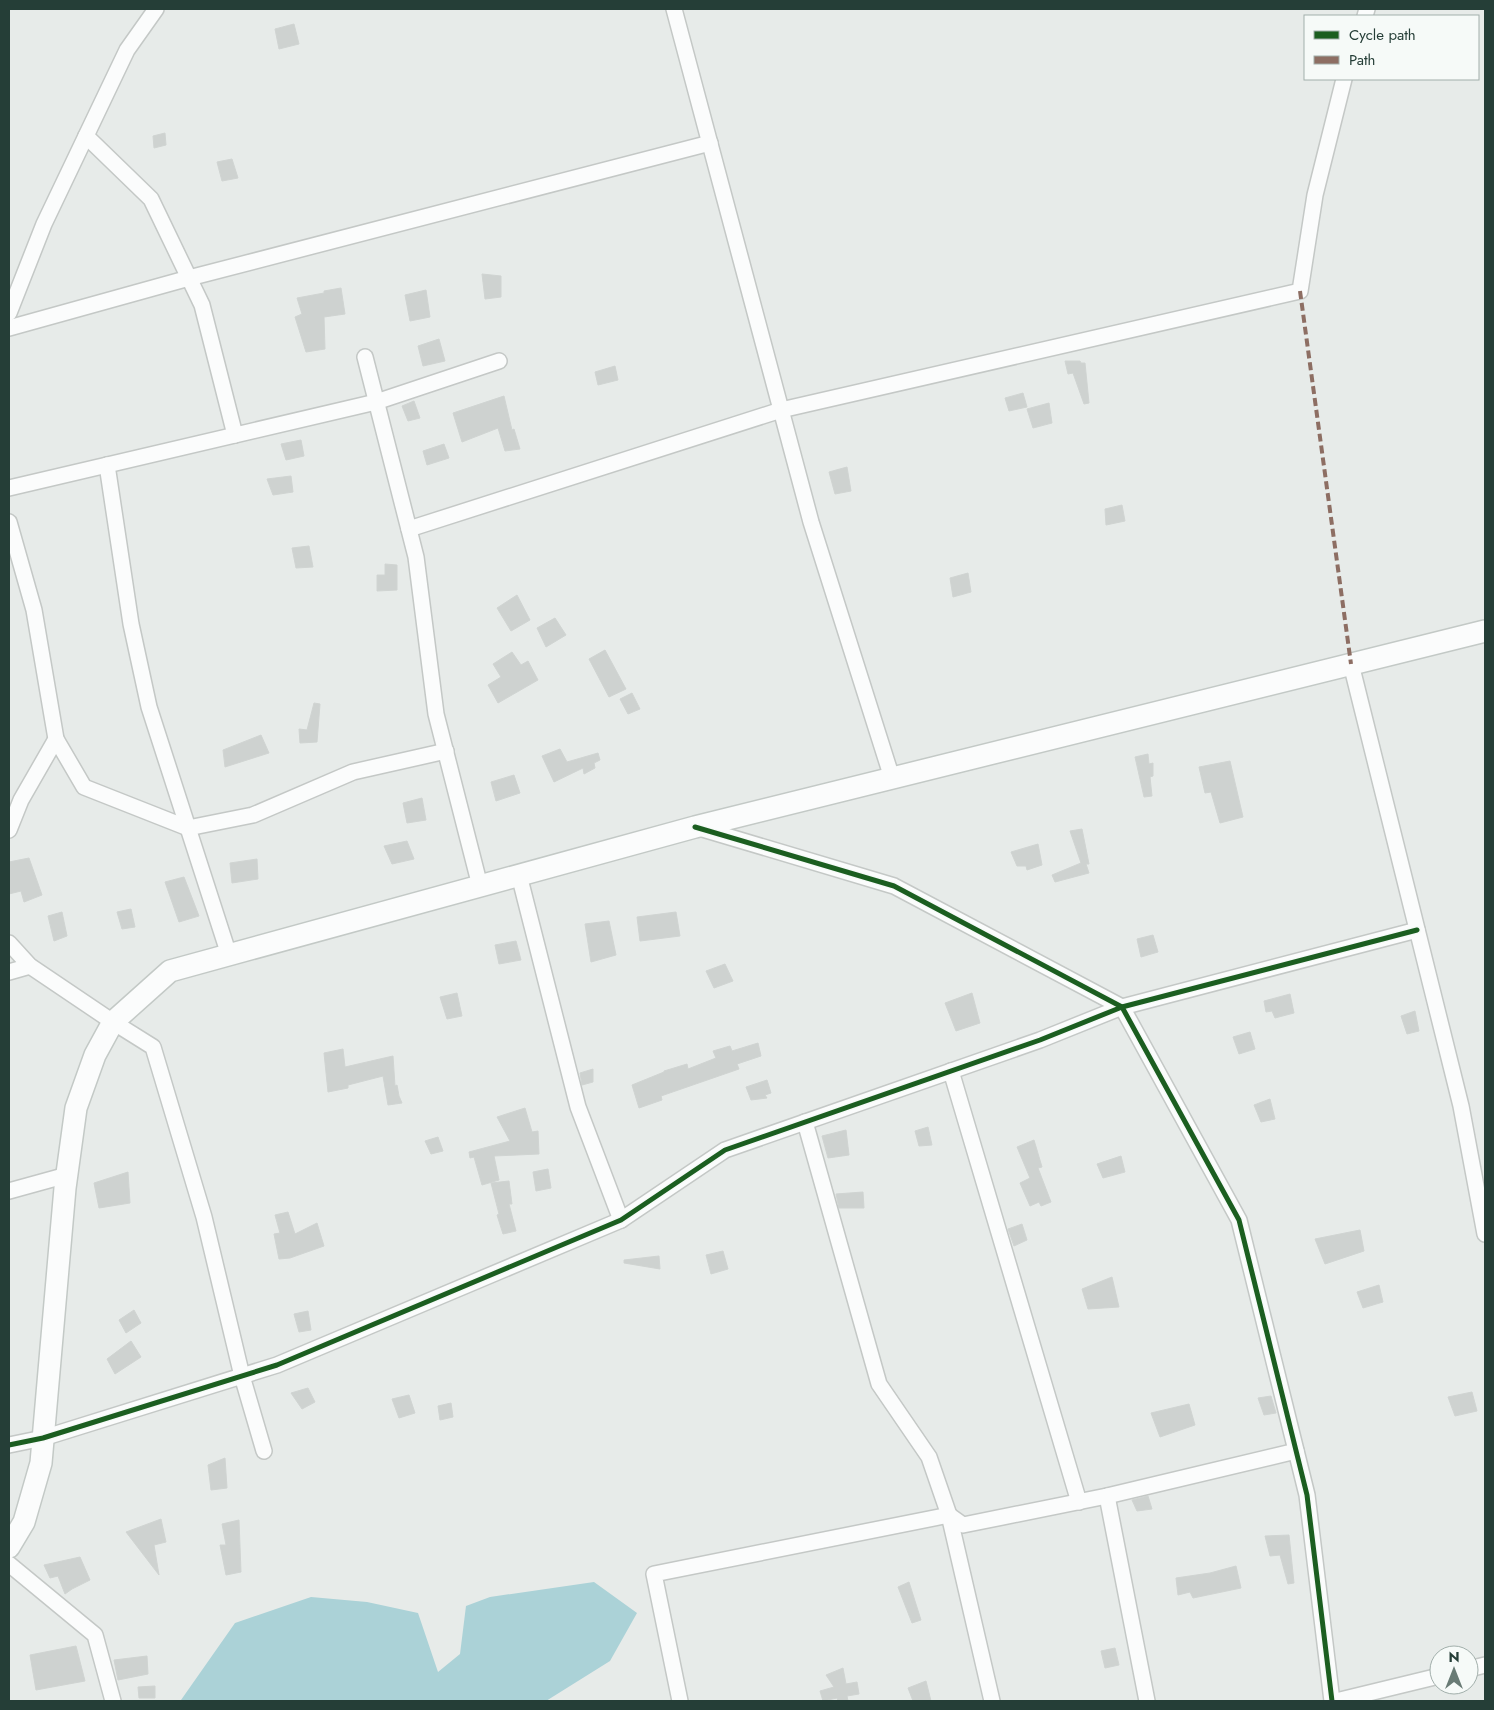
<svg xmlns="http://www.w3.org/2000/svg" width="1494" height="1710" font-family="Jost,sans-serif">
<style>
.water{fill:#abd2d7}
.building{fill:#ced2d0;stroke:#d0d4d2}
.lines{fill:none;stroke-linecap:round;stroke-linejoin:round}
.street-casing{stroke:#c4c8c6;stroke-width:18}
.secondary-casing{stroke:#c3c9c6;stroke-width:24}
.street{stroke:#fbfcfc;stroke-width:15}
.secondary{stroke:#fbfcfc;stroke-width:21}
.quiet{stroke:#8d6e63;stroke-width:4;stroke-dasharray:8 4;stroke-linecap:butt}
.cycleway-casing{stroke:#f6faf8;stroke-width:8}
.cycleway{stroke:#1b5e20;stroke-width:5}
</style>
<rect width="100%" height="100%" fill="#e7ebe9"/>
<!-- water -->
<path class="water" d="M594,1582L637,1613L610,1661L546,1701H181V1700L235,1623L311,1597L367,1602L418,1613L438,1672L460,1654L466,1606L490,1597Z"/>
<!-- building -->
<g class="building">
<path d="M294,24L299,44L279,49L275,29Z"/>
<path d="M165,133L166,145L154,148L153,136Z"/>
<path d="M232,159L238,178L222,181L217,162Z"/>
<path d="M482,274L501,276V297L485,299Z"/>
<path d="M341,288L345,314L324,317L325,349L306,352L295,317L302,314L297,298L324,293V291Z"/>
<path d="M426,290L430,317L410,321L405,295Z"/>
<path d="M439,339L445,361L423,366L418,346Z"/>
<path d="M1065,361H1080L1081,363H1085L1089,403L1084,404L1073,373L1068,374Z"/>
<path d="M615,366L618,380L598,385L595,372Z"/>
<path d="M1023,393L1027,407L1009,411L1005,398Z"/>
<path d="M504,396L512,430L514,429L520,449L505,451L498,428L462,442L453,413Z"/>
<path d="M414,401L420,418L408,421L402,406Z"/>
<path d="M1049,403L1052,423L1033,428L1027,409Z"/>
<path d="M301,440L304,456L286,460L281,444Z"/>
<path d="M444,444L449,458L427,465L423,451Z"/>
<path d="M847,467L851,491L835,494L829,472Z"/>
<path d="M291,476L293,492L273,495L267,479Z"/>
<path d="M1122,505L1125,521L1106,525L1105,509Z"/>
<path d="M309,546L313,567L296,568L292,548Z"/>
<path d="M385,564L397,565V590L377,591V575H385Z"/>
<path d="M968,573L971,592L953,597L950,578Z"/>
<path d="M517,595L530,620L511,631L497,608Z"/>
<path d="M555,618L566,635L546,647L537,628Z"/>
<path d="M605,650L626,689L609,697L589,659Z"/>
<path d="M512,652L521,665L528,661L538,680L498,703L488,685L501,677L493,664Z"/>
<path d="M632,693L640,709L628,714L620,699Z"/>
<path d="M314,703L320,704L317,742L300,743L299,729L307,730Z"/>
<path d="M261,735L269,753L225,767L223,750Z"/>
<path d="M560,749L567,762L598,753L600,760L594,763L595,768L584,774L583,768L554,782L542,756Z"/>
<path d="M1148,754L1149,764L1153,763V776L1150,777L1152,796L1144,797L1135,757Z"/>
<path d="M1230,761L1243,817L1220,823L1211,792L1205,793L1199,767Z"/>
<path d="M514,775L520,793L496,801L491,782Z"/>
<path d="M422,798L426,820L407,823L403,803Z"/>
<path d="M1082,829L1089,864H1086L1089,873L1055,882L1052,875L1081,863L1070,831Z"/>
<path d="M407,841L414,859L392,864L384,846Z"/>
<path d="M1038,844L1042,865L1027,870L1026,866H1017L1011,852Z"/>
<path d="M29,858L42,895L24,902L21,891L9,894V862Z"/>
<path d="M257,859L258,879L232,883L230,863Z"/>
<path d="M184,877L199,916L179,922L165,882Z"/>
<path d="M131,909L135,927L122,929L117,912Z"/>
<path d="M62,912L67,936L54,941L48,916Z"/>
<path d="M676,912L680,936L640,941L637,917Z"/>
<path d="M609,921L616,955L591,962L585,924Z"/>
<path d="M1153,935L1158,952L1141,957L1137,939Z"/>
<path d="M516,941L521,960L499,964L495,945Z"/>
<path d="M725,964L733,981L714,988L706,971Z"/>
<path d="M457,993L462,1016L447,1019L440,997Z"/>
<path d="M972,993L980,1023L956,1031L945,1003Z"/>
<path d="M1290,994L1294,1013L1275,1018L1272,1011L1266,1012L1264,1001Z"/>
<path d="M1415,1011L1419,1031L1407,1034L1401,1016Z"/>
<path d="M1250,1032L1255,1049L1239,1054L1233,1037Z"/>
<path d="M758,1043L761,1056L737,1064L739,1069L661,1096L662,1100L639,1108L632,1085L664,1072V1071L687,1064L688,1069L716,1058L713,1051L730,1046L732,1051Z"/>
<path d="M343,1049L345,1067L393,1056L395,1086L397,1085L399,1096L402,1103L388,1105L383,1076L348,1085V1088L328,1092L324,1053Z"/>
<path d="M593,1069V1082L582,1085L580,1073Z"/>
<path d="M767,1080L771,1093L765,1095L767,1098L751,1100L746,1087Z"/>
<path d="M1270,1099L1275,1119L1261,1122L1254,1105Z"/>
<path d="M525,1108L532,1132L538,1131L539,1154L494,1156L499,1180L482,1185L474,1157L470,1158L469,1152L510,1141L497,1117Z"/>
<path d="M928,1127L932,1145L919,1146L915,1131Z"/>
<path d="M846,1130L849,1155L828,1158L822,1136Z"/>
<path d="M438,1137L443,1151L431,1154L425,1141Z"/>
<path d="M1034,1140L1042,1167L1038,1168L1051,1202L1041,1206L1039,1202L1030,1206L1020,1183L1030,1178L1017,1147Z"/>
<path d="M1121,1156L1125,1172L1103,1178L1097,1164Z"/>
<path d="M548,1169L551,1188L536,1191L533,1172Z"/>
<path d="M128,1172L130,1203L99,1208L94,1183Z"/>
<path d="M509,1181L512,1204H509L516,1231L503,1234L497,1215L499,1214L491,1183Z"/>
<path d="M863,1192L864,1208H839L836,1194Z"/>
<path d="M288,1212L295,1234L317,1223L324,1246L290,1258L279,1259L274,1234L280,1233L275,1215Z"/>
<path d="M1022,1224L1027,1240L1014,1246L1008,1229Z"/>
<path d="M1360,1230L1364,1251L1325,1264L1315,1239Z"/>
<path d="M723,1251L728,1269L711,1274L706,1255Z"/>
<path d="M659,1256L660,1269L624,1263V1260Z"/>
<path d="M1112,1277L1119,1307L1088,1309L1082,1289Z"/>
<path d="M1379,1285L1383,1302L1363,1308L1357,1292Z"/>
<path d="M134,1310L141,1323L126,1333L119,1320Z"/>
<path d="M308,1311L311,1330L299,1332L294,1314Z"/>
<path d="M131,1341L141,1357L115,1374L107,1359Z"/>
<path d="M308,1388L315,1402L302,1409L291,1393Z"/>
<path d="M1472,1392L1477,1411L1455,1416L1448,1397Z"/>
<path d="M409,1395L415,1413L399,1418L392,1399Z"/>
<path d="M1271,1396L1276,1413L1264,1415L1258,1398Z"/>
<path d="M451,1403L453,1417L440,1420L438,1406Z"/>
<path d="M1189,1404L1195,1425L1160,1437L1151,1413Z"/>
<path d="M225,1458L227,1488L211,1490L208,1465Z"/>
<path d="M1148,1496L1152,1509L1137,1511L1132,1500Z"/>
<path d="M161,1519L166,1542L154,1545L159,1575L126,1532Z"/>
<path d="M239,1520L241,1572L226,1575L220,1545H226L222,1524Z"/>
<path d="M1289,1535L1294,1583L1288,1584L1280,1555L1270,1556L1265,1536Z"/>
<path d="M80,1557L90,1580L72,1589L65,1594L58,1576L50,1578L44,1565Z"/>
<path d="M1236,1566L1241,1588L1193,1598L1190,1592L1178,1595L1176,1578L1210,1573Z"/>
<path d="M909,1582L921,1620L912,1623L898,1587Z"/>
<path d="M76,1646L85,1681L36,1690L30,1655Z"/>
<path d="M1115,1648L1119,1665L1105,1668L1101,1651Z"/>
<path d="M147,1656L148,1674L118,1680L114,1660Z"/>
<path d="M843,1668L846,1684L857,1682L859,1694L847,1696L848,1701H838L837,1698L823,1701L820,1691L834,1687L826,1675Z"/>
<path d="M926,1681L931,1701H913L908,1688Z"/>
<path d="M155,1686V1698H139L138,1687Z"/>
</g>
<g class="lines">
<defs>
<g id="street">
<path d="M674,9L811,522L892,778"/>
<path d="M1365,16L1367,9"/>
<path d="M86,136L151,199L202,305L235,435"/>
<path d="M9,313L44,224L127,50L156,9"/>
<path d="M9,328L189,278L710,143"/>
<path d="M365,357L416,557L436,714L480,886"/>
<path d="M107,465L131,624L149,707L229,955"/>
<path d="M9,488L376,402L499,361"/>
<path d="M9,522L34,610L56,739L84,787L188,828L253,815L353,772L446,751"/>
<path d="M409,529L781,410L1300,291L1315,195L1344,79"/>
<path d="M1351,664L1461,1106L1485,1234"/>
<path d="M696,827L894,886L1122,1007L1239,1220L1307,1495L1332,1701"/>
<path d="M9,830L21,800L56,739"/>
<path d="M519,875L578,1107L621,1220"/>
<path d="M9,943L30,966L113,1022L153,1047L204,1217L242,1376L264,1451"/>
<path d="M9,972L30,966"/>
<path d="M951,1071L1079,1502"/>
<path d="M805,1122L879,1384L929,1457L949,1515L992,1701"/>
<path d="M9,1191L67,1175"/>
<path d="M9,1445L43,1438L277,1365L621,1220L725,1150L1040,1040L1122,1007L1417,930"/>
<path d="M1107,1496L1147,1701"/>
<path d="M9,1564L95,1635L113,1701"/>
<path d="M1469,1669L1485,1665"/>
<path d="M680,1701L654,1574L949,1515L963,1525L1107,1496L1296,1451"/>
<path d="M1336,1701L1439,1676"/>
</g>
<path id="secondary" d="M9,1547L24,1522L41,1463L65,1188L76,1108L95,1055L113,1022L170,971L695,827L1485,631"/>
</defs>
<!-- street casing -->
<use href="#street" class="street-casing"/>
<!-- secondary casing -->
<use href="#secondary" class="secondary-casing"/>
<!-- street -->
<use href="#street" class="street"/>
<!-- secondary -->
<use href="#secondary" class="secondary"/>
<!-- quiet -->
<path class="quiet" d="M1300,291L1351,664"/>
<defs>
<g id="cycleway">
<path d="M695,827L894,886L1122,1007L1239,1220L1307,1495L1332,1701"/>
<path d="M9,1445L43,1438L277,1365L621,1220L725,1150L1040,1040L1122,1007L1417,930"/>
</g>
</defs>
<!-- cycleway casing -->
<use href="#cycleway" class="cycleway-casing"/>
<!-- cycleway -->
<use href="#cycleway" class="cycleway"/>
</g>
<!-- border -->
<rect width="1494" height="1710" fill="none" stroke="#253e37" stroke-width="20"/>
<!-- legend -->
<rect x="1304" y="15" width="175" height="65" fill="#f6faf8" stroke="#a2afab"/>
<rect x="1314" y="31" width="25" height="8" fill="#1b5e20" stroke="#a2afab"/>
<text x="1349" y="40" font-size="15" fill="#253e37">Cycle path</text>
<rect x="1314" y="56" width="25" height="8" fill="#8d6e63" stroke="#a2afab"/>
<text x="1349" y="65" font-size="15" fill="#253e37">Path</text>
<!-- north arrow -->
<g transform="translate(1454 1670)"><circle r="24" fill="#f6faf8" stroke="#a2afab"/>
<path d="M0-4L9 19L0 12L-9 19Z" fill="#697b75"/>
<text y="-8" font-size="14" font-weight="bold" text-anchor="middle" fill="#253e37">N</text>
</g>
</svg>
